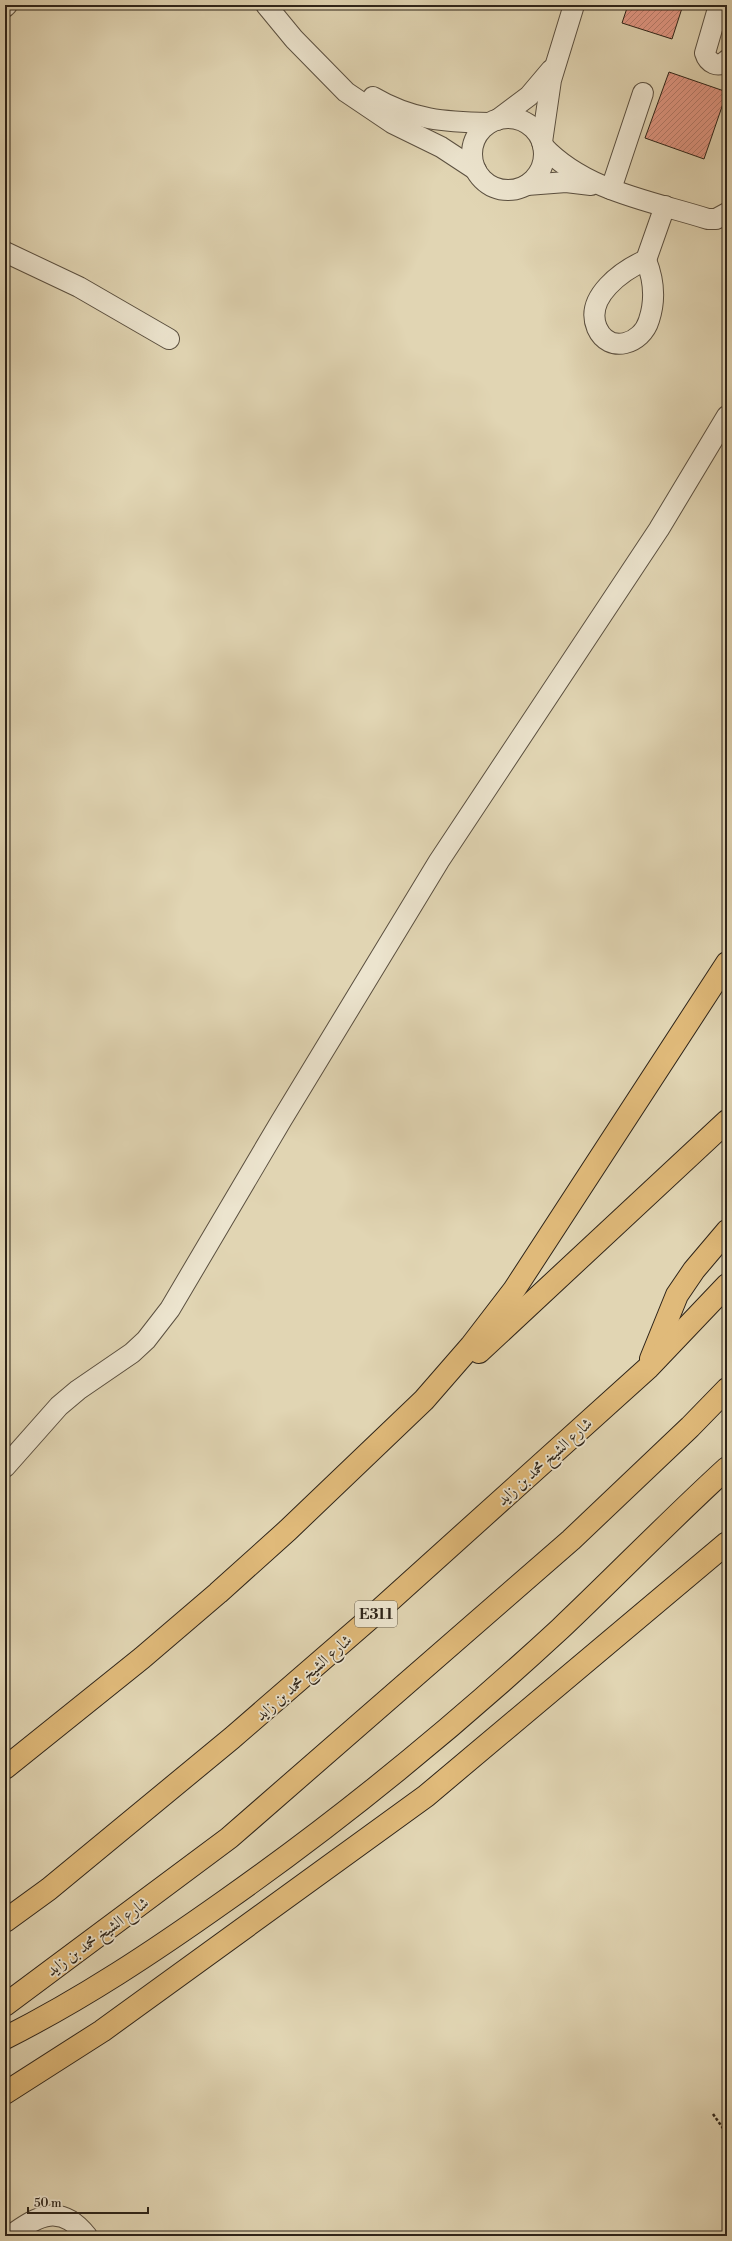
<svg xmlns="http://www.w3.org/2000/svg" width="732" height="2241" font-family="'Libre Bodoni',Amiri,serif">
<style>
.building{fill:url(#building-hatch);stroke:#2e2419}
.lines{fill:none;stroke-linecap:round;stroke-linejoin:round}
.minor-casing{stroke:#5b5040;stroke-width:22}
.highway-casing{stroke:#2e2419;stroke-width:24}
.path{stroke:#2e2419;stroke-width:2.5;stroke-dasharray:3 2;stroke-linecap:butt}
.minor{stroke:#ece4ce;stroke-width:20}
.highway{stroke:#e0ba7a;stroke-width:22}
.labels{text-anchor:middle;stroke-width:3.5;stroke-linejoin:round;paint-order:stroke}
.shield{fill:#ece4ce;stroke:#675e4f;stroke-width:1}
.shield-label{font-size:15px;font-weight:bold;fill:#2e2419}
.street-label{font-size:16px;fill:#2e2419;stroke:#ece4ce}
</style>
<defs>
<pattern id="building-hatch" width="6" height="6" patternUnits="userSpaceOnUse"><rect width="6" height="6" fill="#e39986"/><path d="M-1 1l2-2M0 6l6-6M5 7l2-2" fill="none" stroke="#b87d6d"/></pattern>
</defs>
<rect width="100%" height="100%" fill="#e1d5b3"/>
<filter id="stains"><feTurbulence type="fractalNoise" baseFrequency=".005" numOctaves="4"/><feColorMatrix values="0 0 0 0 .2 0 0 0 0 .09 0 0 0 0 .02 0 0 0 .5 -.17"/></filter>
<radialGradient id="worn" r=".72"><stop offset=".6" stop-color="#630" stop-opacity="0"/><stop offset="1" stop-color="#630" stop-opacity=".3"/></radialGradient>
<!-- building -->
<g class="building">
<path d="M628,5H683L672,39L622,23Z"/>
<path d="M669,72L727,92L704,159L645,138Z"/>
</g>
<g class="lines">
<defs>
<g id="minor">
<path d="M266,5L294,39L346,92L392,123L441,147L476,170"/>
<path d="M719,5L705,53C708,63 718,69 727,60"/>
<path d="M5,7L7,5"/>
<path d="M373,97C412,120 445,122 489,123"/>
<circle cx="508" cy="154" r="36"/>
<path d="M497,120L529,96L551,70"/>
<path d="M542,142L551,80L574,5"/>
<path d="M543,146C585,191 651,201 708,219H716L727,213"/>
<path d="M527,185L566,182L591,185"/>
<path d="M611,189L643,93"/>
<path d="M5,252L79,287L169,339"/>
<path d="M646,260C654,280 656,299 649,320C642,344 609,355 597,328C584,297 623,270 646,260Z"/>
<path d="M646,260L665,206"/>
<path d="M5,1467L59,1406L78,1390L132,1353L146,1340L170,1309L281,1121L439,861L659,529L727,416"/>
<path d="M10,2236C38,2215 61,2203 87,2236"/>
</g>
<g id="highway">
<path d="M479,1352L727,1121"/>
<path d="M651,1359L677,1295L694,1270L727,1231"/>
<path d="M5,1768L142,1658L218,1593L288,1530L424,1400L471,1346L514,1290L727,963"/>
<path d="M5,1921L49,1889L232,1738L375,1614L649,1367L727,1285"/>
<path d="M5,2005L229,1838L571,1540L690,1427L727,1389"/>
<path d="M5,2038C84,1998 153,1952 225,1901C343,1818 454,1727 560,1629C616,1576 670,1520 727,1468"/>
<path d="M5,2093L102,2031L426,1796L727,1543"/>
</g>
</defs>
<!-- minor casing -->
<use href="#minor" class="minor-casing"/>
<!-- highway casing -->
<use href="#highway" class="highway-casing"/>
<!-- path -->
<path class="path" d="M713,2114L727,2134"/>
<!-- minor -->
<use href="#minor" class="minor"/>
<!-- highway -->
<use href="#highway" class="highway"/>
</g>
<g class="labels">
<!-- shield labels -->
<rect class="shield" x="355" y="1601" width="42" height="26" rx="3"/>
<g class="shield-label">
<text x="376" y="1619">E311</text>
</g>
<!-- street labels -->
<g class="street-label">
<text transform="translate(544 1461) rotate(-42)" y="6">شارع الشيخ محمد بن زايد</text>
<text transform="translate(303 1677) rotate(-41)" y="6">شارع الشيخ محمد بن زايد</text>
<text transform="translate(97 1936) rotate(-36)" y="6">شارع الشيخ محمد بن زايد</text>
</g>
</g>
<!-- margin -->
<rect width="732" height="2241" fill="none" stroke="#e1d5b3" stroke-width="20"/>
<rect x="6" y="6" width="720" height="2229" fill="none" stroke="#2e2419" stroke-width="2"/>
<rect x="10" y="10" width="712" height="2221" fill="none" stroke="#2e2419"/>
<!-- scale -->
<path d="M28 2207v6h120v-6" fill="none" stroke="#2e2419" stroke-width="2"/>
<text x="34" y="2207" font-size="12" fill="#2e2419" stroke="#ece4ce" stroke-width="3" paint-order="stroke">50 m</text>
<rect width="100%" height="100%" filter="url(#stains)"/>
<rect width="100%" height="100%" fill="url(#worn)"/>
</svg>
